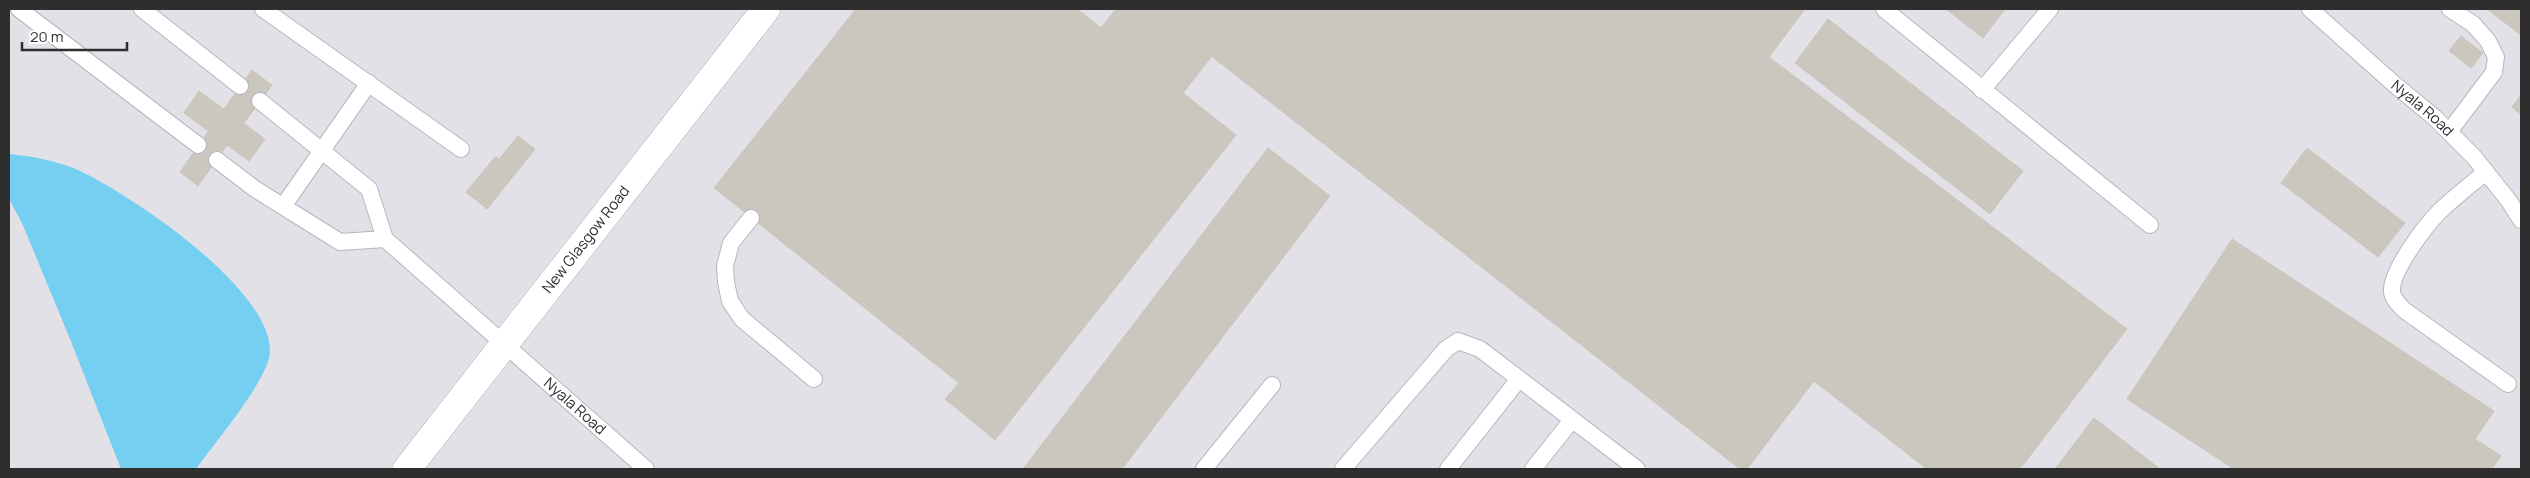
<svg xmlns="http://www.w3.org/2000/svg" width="2530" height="478" font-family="Manrope,sans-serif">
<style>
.industrial{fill:#e3e1e8}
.water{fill:#75cff0}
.building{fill:#cbc7bf;stroke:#cbc5ba}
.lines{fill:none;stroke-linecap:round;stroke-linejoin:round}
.service-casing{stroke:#b4b7c1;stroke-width:18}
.tertiary-casing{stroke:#b4b7c1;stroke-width:29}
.service{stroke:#fff;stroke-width:16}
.tertiary{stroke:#fff;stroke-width:28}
.labels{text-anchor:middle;stroke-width:4;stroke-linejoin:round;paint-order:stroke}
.street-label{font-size:15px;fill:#2e2e2e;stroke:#fff}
</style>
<rect width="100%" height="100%" fill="#efe9e1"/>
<!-- industrial -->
<rect class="industrial" x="9" y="9" width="2512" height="460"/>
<!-- water -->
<path class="water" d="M9,154C32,156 57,161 78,170C130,194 272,289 270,352C269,379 213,445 196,469H121L70,339L22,223L9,199Z"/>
<!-- building -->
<g class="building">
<path d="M856,9H1077L1236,135L995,440L945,399L959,383L714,188Z"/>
<path d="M1116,9H1151L1212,56L1183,93L1101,28Z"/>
<path d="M1151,9H1805L1769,57L2127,329L2020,469H1927L1814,381L1747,469H1740Z"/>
<path d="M1946,9H2005L1983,38Z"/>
<path d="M2487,9H2521V35Z"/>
<path d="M1828,19L2023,171L1990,214L1795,63Z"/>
<path d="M2461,36L2483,53L2471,68L2449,51Z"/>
<path d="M252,70L272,85L244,123L224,109Z"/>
<path d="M199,91L265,139L249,161L184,113Z"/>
<path d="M2521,95V115L2512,107Z"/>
<path d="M208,132L227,145L198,186L180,172Z"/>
<path d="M518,136L535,149L487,209L466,192L496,156L499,159Z"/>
<path d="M1268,148L1330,196L1122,469H1023Z"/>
<path d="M2307,148L2405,223L2378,257L2281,183Z"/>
<path d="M2232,239L2494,411L2475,439L2501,456L2492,469H2234L2127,399Z"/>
<path d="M2094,418L2160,469H2055Z"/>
</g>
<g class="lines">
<defs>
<g id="service">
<path d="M19,9L198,145"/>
<path d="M142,9L240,86"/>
<path d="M263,9L461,149"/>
<path d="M1884,9L2150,225"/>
<path id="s1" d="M2310,9L2394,84L2434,117L2474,157L2509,201L2521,220"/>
<path d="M1982,90L2050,9"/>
<path d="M260,101L369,189L385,239"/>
<path d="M2449,132L2494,72L2496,57L2488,41L2473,24L2450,9"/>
<path id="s2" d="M217,160L255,189L340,242L385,239L646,469"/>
<path d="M2486,172C2470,185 2453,198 2439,212C2425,226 2391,271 2392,291C2392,299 2399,304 2404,310L2508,384"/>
<path d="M284,205L369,83"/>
<path d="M751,218L731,243L725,266L726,282L730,301L742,319L814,379"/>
<path d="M1204,469L1272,385"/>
<path d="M1343,469L1446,349L1458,341L1480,349L1637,469"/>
<path d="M1448,469L1519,379"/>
<path d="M1533,469L1572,420"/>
</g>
<g id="tertiary">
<path id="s3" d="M407,469L766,9"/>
</g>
</defs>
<!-- service casing -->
<use href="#service" class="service-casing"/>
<!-- tertiary casing -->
<use href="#tertiary" class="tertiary-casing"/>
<!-- service -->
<use href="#service" class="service"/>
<!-- tertiary -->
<use href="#tertiary" class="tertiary"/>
</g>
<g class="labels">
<!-- street labels -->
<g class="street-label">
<text dy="5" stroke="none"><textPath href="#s1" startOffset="150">Nyala Road</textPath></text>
<text dy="5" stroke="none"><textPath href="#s3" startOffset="291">New Glasgow Road</textPath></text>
<text dy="5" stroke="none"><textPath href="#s2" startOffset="446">Nyala Road</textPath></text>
</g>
</g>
<!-- border -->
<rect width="2530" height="478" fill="none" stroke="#2e2e2e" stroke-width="20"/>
<!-- scale -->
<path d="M22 42v8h105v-8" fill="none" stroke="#2e2e2e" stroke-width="2.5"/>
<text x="30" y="42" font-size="15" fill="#2e2e2e" stroke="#ffffff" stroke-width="4" paint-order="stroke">20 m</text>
</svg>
